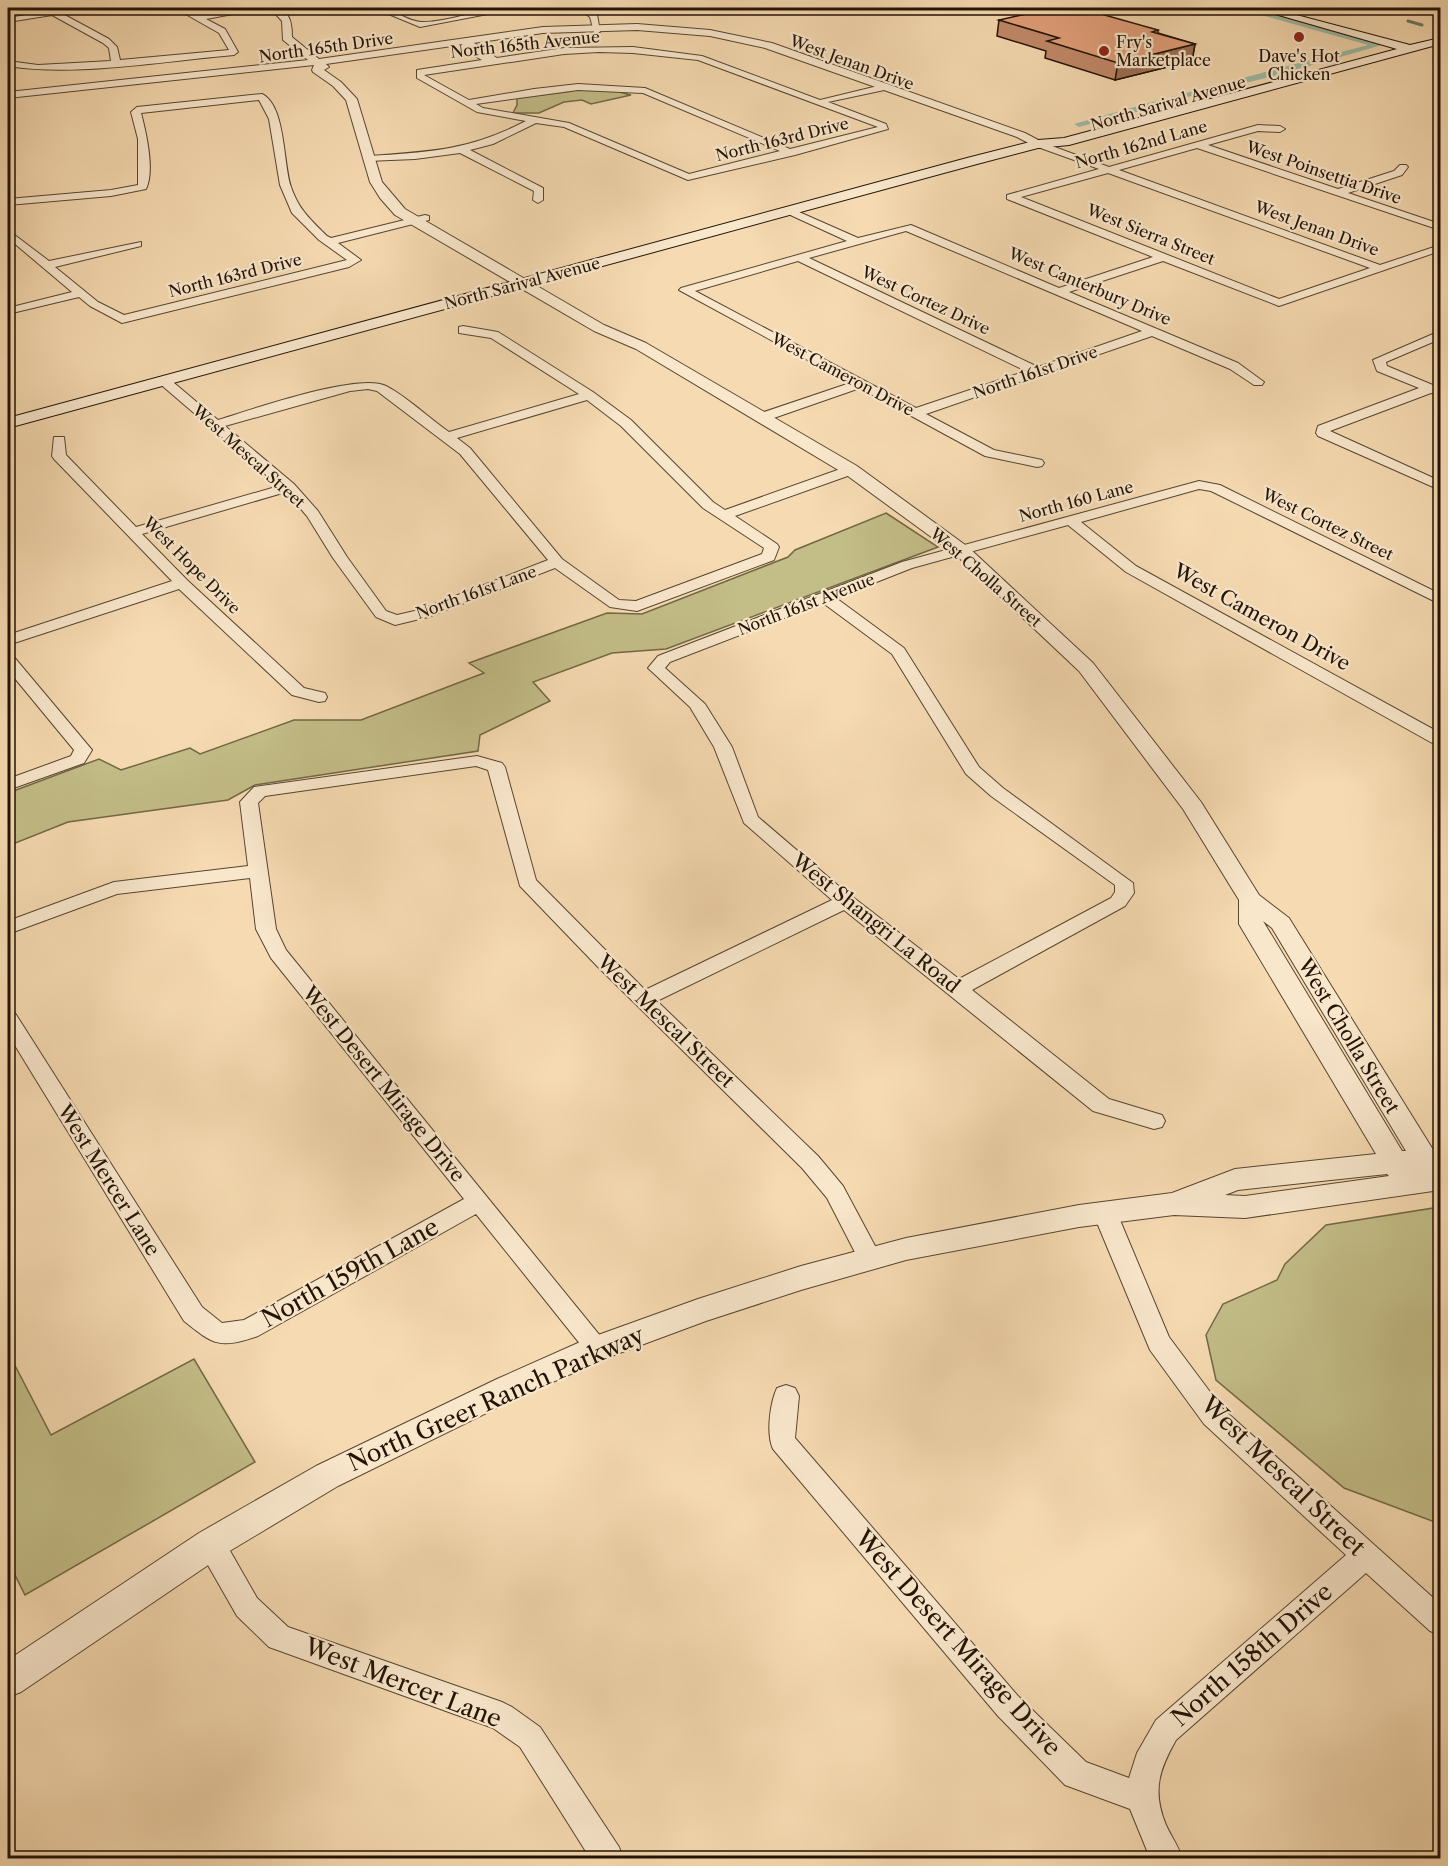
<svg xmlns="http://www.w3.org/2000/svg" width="1448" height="1866" font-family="'Libre Caslon Text',serif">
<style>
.green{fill:#c3bd87;stroke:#726846;stroke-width:1.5}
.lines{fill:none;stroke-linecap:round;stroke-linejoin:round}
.stream{stroke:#6c7866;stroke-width:3}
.canal{fill:#9dbba7;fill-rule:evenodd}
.minor-casing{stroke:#574530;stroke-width:2}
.tertiary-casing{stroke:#574530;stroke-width:2}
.secondary-casing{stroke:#221305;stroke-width:2}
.minor{fill:#f9e7cc;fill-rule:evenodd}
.tertiary{fill:#f9e7cc;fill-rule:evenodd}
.secondary{fill:#f9e7cc;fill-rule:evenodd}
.wall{fill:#c28a6a;stroke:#221305;stroke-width:1.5}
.shaded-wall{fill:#9e7056;stroke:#221305;stroke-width:1.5}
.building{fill:#e2a07b;stroke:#221305;stroke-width:1.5}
.poi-dot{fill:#8f2418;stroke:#f9e7cc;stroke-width:2}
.labels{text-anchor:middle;stroke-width:4.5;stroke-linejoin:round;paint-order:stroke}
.far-poi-label{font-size:16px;fill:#221305;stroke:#f9e7cc;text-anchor:start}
.far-street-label{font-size:16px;fill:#221305;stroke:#f9e7cc}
.street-label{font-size:20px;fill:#221305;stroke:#f9e7cc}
.near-street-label{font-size:24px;fill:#221305;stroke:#f9e7cc}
</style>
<rect width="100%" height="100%" fill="#f6dab1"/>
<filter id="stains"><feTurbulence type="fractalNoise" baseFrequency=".00333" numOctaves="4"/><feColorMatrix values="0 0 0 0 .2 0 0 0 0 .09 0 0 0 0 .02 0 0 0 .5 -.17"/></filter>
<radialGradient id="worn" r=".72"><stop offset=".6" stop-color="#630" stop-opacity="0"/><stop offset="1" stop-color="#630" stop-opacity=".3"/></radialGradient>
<!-- green -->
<g class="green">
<path d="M573,88H604L631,95L591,104L582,100L564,102L539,113H513L517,105V98L572,91Z"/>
<path d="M886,513L938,547L666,649L612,653L533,682L550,701L480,735L478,751L255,785L228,800L68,822L8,846V793L99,759L121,770L190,748L200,754L294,720H361L484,673L469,663L607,613L642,614L788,557L795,550Z"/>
<path d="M1440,1207V1524L1344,1488L1216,1380L1206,1335L1223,1304L1277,1280L1285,1264L1326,1225Z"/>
<path d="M8,1352L51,1435L194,1359L255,1462L25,1595L8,1561Z"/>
</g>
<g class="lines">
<!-- stream -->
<path class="stream" d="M1408,21L1422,25"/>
<!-- canal -->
<g class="canal">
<path d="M1236,8H1248L1382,45L1270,77L1171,101V97L1368,45Z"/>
<path d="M1163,99L1168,102L1166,104L1079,127L1074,124Z"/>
</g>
<defs>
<g id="minor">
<path d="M68,8H83L82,10L61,13L109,39L117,47L120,60L229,50L219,33L175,8C186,8 193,16 203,15C224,14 244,6 265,8L206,19L225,29L238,52L234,55C163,61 77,77 8,66V61L38,65L111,61L109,48L103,43L52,15L8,22V18Z"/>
<path d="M374,8C392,6 406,22 422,22C455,22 487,4 519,8L420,27Z"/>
<path d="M577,8H586L597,14L600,32H594L590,17Z"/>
<path d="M462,39H468L497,58L564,48L633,47L702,56L820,100L886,84L889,85V89L828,102L886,124L888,129L795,155L688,180L564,127L536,123L493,144L470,150L543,188V200L538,203L533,200L534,191L460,153L415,159L367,161L365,159L370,156C431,152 470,150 526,121L477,112L417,78V70L482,60L450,42L454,40L464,44L461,41ZM599,52L633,53L698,60L878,127L790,149L645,88L578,84L534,89L469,100L424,75L564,54ZM578,90L643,93L780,151L689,174L569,123L483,108L476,104Z"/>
<path d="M262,94C286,106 283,164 291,187C299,210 310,219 327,236L331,238L425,215L429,216V220L338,243L361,260L349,267L122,323L90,306L79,297L8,314V308L72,292L8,238V230L49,261L141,242V246L55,267L98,302L124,315L347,260L319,240L292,213L280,185L269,119L259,100L141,113C146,132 155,171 146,189L111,196L8,205V199L111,190L138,185V139L131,112L137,107Z"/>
<path d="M1258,125L1280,126L1285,129L1280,132L1258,131L1208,145L1338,189L1394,171L1400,165H1406L1408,167L1402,175L1348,193L1440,224V230L1197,148L1119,170L1380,265L1440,245V251L1279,306L1163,261L1069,292L1238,363L1264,382L1262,385H1254L1230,369L1152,336L926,414L994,450L1042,460L1044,463L1042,466L1037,467L985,456L860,388L768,420H758L757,417L758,414L850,383L679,290L681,288L847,241L786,213V209L790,208L858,238L911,225L1059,288L1153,257L1007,199V195L1099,169L1035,146V142H1041L1109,167ZM1108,173L1370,268L1279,299L1021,197ZM906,231L1142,331L1038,367L809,258ZM798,261L1026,371L916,408L695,291Z"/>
<path d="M463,326L498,332L593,392L631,420L713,502L725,510L846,467H856L858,470L856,473L735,516L777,544L779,547L774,560L637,611L610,607L555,568L428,617L395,625L376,617L333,558L307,516L286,492L142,534L187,580L304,688L325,693L327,697L325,701L319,702L292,695L179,589L8,645V635L172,581L54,459L52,456L54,437H64L66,455L136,527L279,486L159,383L157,380L159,377H167L218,420C251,410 359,372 386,386C407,397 429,418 449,432L579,394L491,338L459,333V327ZM368,389L377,391L460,454L548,560L419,610L397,615L386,611L347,557L318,511L294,484L225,426L350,391ZM587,400L621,426L703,508L764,548L762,554L636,601L619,600L562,559L470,448L457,438Z"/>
<path d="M1440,331V339L1386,362L1387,366L1440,388V394L1431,393L1330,431L1440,481V490L1318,436L1316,433L1318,426L1419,388L1377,371L1373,360Z"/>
<path d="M1199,481L1220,485L1440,594V604L1211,491L1199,489L1081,522L1136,566L1440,733V745L1434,744L1126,572L1068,525L912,568L836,598L904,648L979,767L1003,788L1133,883L1134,893L1125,906L972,990L1109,1099L1162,1115L1165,1121L1162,1127L1154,1129L1093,1111L844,910L657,1001L818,1156L843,1186L882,1259L878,1266L870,1268L862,1266L827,1198L802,1168L598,967L520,886L488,770L476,766L265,796L258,803L276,929L286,950L610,1348L607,1355L598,1358L589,1355L476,1214L258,1336C219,1349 214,1345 184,1321L8,1034V1011L15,1013L202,1307L222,1323L244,1320L464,1199L271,958L256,929L250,878L117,894L8,934V921L114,882L248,866L240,802L254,787L477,756L502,763L505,767L536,880L645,990L832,900L744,823L714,747L690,707L648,668L658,656L902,562ZM823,603L892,654L966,774L991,796L1115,885V892L1111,898L959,979L841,888L758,817L732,747L705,704L665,668L670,662Z"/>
<path d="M8,655L14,657L92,750L84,763L8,790V779L71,756L74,750L8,670Z"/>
<path d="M1105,1204L1113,1207L1117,1213L1169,1337L1222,1408L1440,1604V1635L1430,1631L1366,1573L1176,1740C1159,1770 1152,1791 1166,1825C1171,1836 1179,1847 1182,1858H1150L1130,1809L1065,1785L998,1716L773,1449C766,1434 770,1403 777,1388L786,1385L795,1388L799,1396L795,1438L1018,1696L1086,1762L1129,1778L1137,1753L1156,1720L1346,1555L1204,1424L1150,1350L1093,1213L1097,1207Z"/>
<path d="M211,1532L221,1535L257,1598L288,1627L502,1702L512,1707L540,1727L619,1847L623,1858H590L520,1747L493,1728L269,1647L237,1616L201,1553L197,1544L201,1535Z"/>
</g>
<path id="tertiary" d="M270,8C289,8 292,20 292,37L319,59L543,27L637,24L710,30L772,43L1025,133L1042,142V146H1034L1017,137L765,48L710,36L637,30L543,33L326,64L329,67L324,70L341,82L357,99L382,182L405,209L604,325L646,343L857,466L968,547L1093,663L1201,802L1259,895L1289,918L1440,1161V1190L1245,1218L1174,1215L1079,1227L906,1260L801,1290L706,1321L609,1357L519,1397L338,1486L223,1555L21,1692L8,1697V1660L199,1533L316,1466L497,1379L587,1339L698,1299L801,1266L906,1238L1079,1205L1172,1193L1235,1169L1376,1154L1239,924V900L1183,809L1079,671L956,555L845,474L636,349L594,331L395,215L380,198L370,182L346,100L333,86L313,72L312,70L314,65L8,98V92L308,60L283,40L282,21ZM1263,921L1272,928L1406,1151H1402ZM1387,1174L1389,1176L1245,1196L1225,1195L1238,1190Z"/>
<path id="secondary" d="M1254,8H1270L1410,45L1440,38V44L1069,145L1038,148L977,164L8,428V418L967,158L1038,140L1064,138L1397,49Z"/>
</defs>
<!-- minor casing -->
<use href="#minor" class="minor-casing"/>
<!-- tertiary casing -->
<use href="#tertiary" class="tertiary-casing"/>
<!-- secondary casing -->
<use href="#secondary" class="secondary-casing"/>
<!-- minor -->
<use href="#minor" class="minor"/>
<!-- tertiary -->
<use href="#tertiary" class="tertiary"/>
<!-- secondary -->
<use href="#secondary" class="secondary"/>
</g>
<!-- wall -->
<path class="wall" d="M1088,13L1158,30V33L1195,44L1192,61L1115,80L1045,58L1046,51L997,36L999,20Z"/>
<!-- shaded-wall -->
<path class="shaded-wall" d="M1195,44L1192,61L1115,80L1118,63Z"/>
<!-- building -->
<path class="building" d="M1054,8H1069L1088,13L1094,12L1158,30L1152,32L1195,44L1118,63L1047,41L1059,38L999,20Z"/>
<!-- markers -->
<g class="poi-dot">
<circle cx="1299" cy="37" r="6"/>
<circle cx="1104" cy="51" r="6"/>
</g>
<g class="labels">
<!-- far-poi labels -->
<g class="far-poi-label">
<text x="1116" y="48">Fry's<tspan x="1116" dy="18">Marketplace</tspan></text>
<text x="1299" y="62" text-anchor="middle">Dave's Hot<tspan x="1299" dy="18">Chicken</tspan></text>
</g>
<!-- far-street labels -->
<g class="far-street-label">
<text transform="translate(525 44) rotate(-6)" y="6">North 165th Avenue</text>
<text transform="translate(326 47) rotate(-8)" y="6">North 165th Drive</text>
<text transform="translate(852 62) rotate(20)" y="6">West Jenan Drive</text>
<text transform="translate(1168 103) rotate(-16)" y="6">North Sarival Avenue</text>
<text transform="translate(782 139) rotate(-14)" y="6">North 163rd Drive</text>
<text transform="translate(1141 144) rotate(-16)" y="6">North 162nd Lane</text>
<text transform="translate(1324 172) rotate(19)" y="6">West Poinsettia Drive</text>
<text transform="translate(1317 228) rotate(20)" y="6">West Jenan Drive</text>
<text transform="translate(1151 234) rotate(22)" y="6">West Sierra Street</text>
<text transform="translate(235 275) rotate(-14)" y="6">North 163rd Drive</text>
<text transform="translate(522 283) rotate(-15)" y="6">North Sarival Avenue</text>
<text transform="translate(1090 286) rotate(23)" y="6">West Canterbury Drive</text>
<text transform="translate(926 300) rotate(25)" y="6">West Cortez Drive</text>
<text transform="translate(1035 372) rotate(-19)" y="6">North 161st Drive</text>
<text transform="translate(843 374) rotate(28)" y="6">West Cameron Drive</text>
<text transform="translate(249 456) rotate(42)" y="6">West Mescal Street</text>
<text transform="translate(1076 501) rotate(-15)" y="6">North 160 Lane</text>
<text transform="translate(1328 524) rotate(26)" y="6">West Cortez Street</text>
<text transform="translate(192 565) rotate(45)" y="6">West Hope Drive</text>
<text transform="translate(986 577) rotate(41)" y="6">West Cholla Street</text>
<text transform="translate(476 592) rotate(-20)" y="6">North 161st Lane</text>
<text transform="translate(806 604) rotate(-21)" y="6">North 161st Avenue</text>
</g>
<!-- street labels -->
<g class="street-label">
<text transform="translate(1262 617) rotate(29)" y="7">West Cameron Drive</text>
<text transform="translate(876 923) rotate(39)" y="7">West Shangri La Road</text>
<text transform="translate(666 1021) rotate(44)" y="7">West Mescal Street</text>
<text transform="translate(1349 1036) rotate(59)" y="7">West Cholla Street</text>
<text transform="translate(384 1084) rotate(51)" y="7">West Desert Mirage Drive</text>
<text transform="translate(109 1180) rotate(58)" y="7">West Mercer Lane</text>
</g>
<!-- near-street labels -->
<g class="near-street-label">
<text transform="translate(350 1273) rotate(-29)" y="8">North 159th Lane</text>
<text transform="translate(496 1399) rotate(-24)" y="8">North Greer Ranch Parkway</text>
<text transform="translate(1283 1476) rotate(44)" y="8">West Mescal Street</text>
<text transform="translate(958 1643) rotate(48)" y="8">West Desert Mirage Drive</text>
<text transform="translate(1252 1655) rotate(-41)" y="8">North 158th Drive</text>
<text transform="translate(403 1683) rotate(21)" y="8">West Mercer Lane</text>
</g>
</g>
<!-- margin -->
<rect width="1448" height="1866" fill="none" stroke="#f6dab1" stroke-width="30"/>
<rect x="9" y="9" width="1430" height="1848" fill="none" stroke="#221305" stroke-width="3"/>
<rect x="15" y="15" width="1418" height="1836" fill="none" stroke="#221305" stroke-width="1.5"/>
<rect width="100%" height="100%" filter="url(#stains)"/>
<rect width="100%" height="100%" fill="url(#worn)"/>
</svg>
